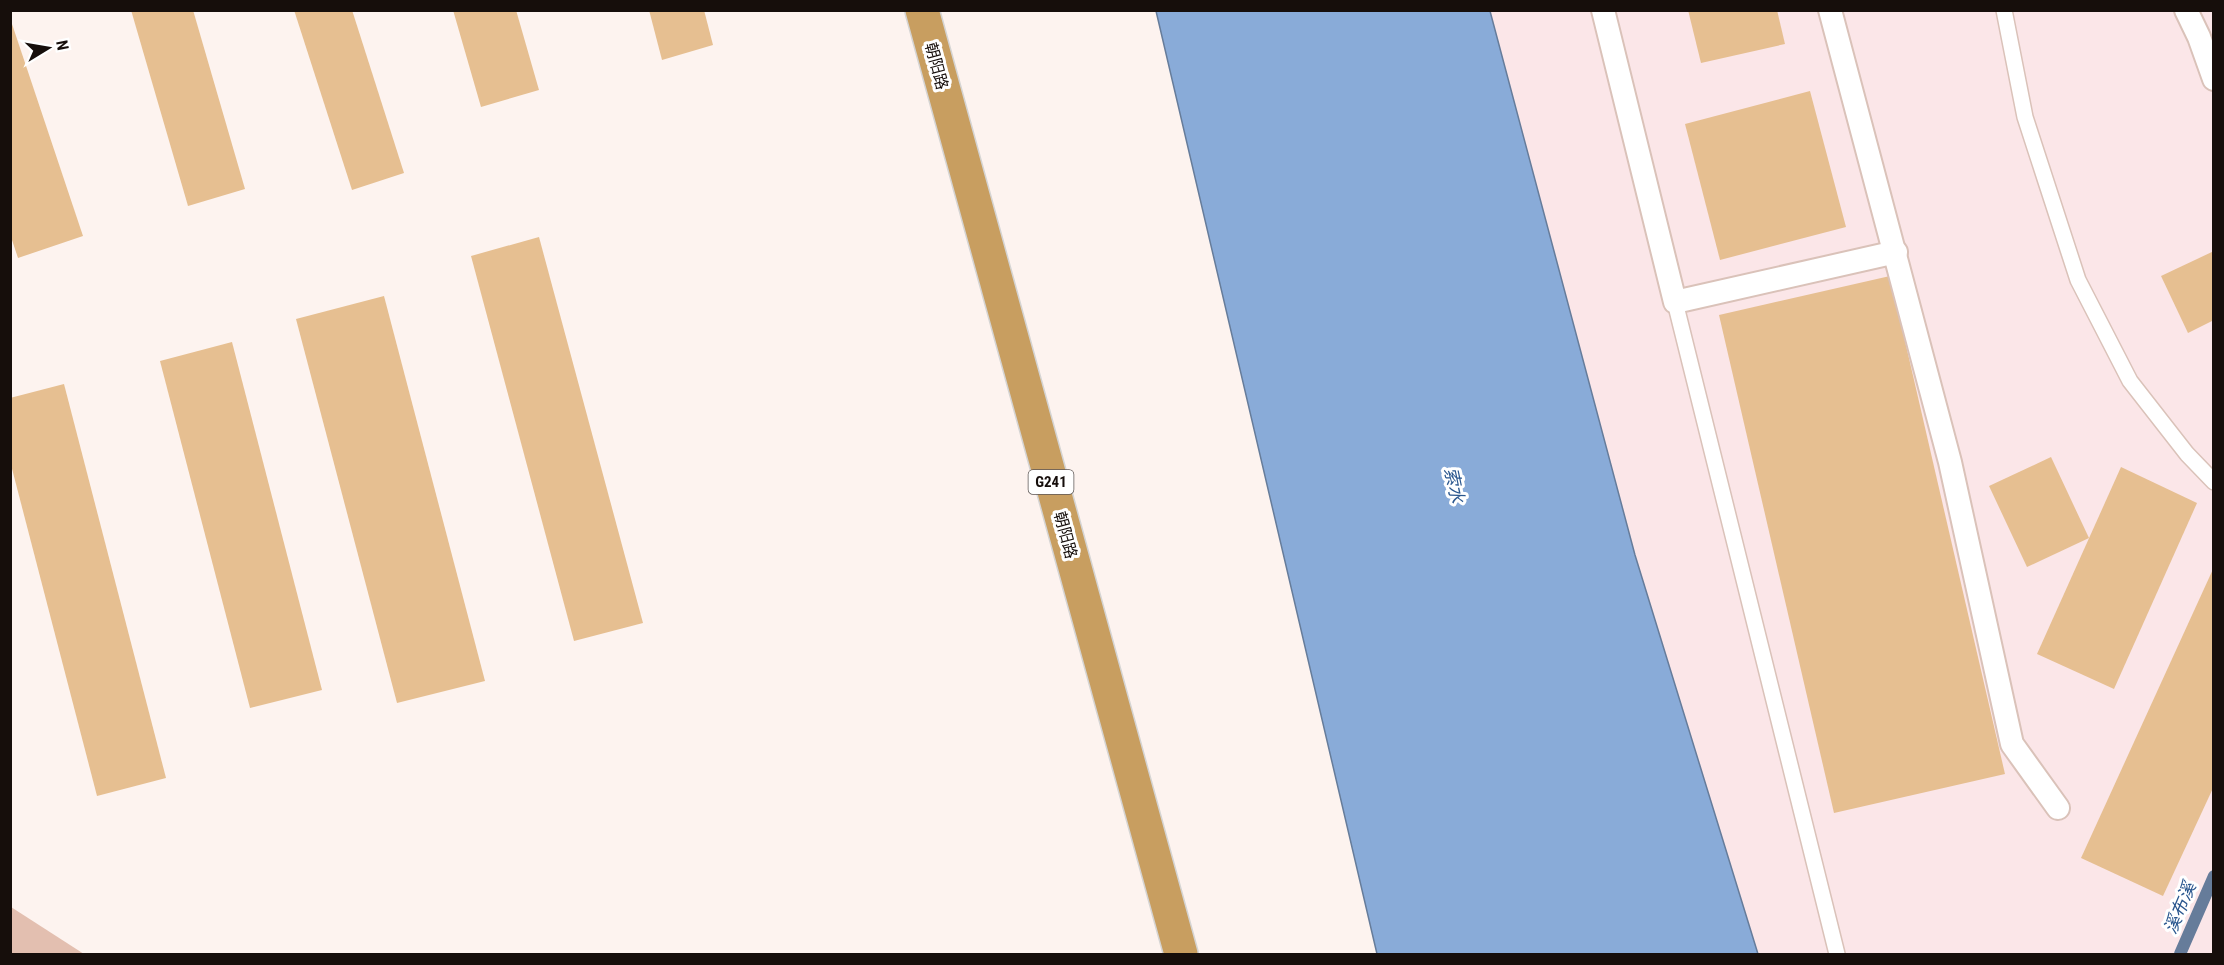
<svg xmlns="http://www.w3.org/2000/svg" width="2224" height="965" font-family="'Roboto Condensed','Noto Sans SC',sans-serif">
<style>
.commercial{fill:#fbe6e8}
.green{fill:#e3bfb0}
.water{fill:#89abd8;stroke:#667c9a;stroke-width:1.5}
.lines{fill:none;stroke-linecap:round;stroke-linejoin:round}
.stream{stroke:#667c9a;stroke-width:12}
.building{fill:#e6bf91}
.service-casing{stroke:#dac2b9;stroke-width:18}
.pedestrian-casing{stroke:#dac2b9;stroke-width:26}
.trunk-casing{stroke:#d5d4d3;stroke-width:36}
.service{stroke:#fff;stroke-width:15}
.pedestrian{stroke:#fff;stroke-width:22}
.trunk{stroke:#c89e60;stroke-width:33}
.labels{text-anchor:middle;stroke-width:6;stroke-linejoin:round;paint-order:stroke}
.shield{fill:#fff;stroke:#5c5654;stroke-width:1.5}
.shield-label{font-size:15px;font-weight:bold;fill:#160e0b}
.street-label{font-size:16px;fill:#160e0b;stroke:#fff}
.water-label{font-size:18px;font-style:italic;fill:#29568e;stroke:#fff}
</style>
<rect width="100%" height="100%" fill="#fdf3ef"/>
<!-- commercial -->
<path class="commercial" d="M1490,11H2213V954H1758L1635,555Z"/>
<!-- green -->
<path class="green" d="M11,907L84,954H11Z"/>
<!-- water -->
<path class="water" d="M1156,11H1490L1635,555L1758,954H1377Z"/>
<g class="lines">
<!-- stream -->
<path class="stream" d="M2180,954L2214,876"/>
</g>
<!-- building -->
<g class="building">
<path d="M131,10H193L245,189L188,206Z"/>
<path d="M294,10H352L404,173L352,190Z"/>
<path d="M453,10H516L539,90L481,107Z"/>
<path d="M649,10H704L713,45L662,60Z"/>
<path d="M1688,10H1777L1785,44L1701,63Z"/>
<path d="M11,21L83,236L18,258L10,234Z"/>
<path d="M1810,91L1846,227L1720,260L1685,124Z"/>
<path d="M539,237L643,623L574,641L471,256Z"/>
<path d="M2214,251V320L2188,333L2161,276Z"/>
<path d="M1890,276L2005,774L1834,813L1719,315Z"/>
<path d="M384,296L485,681L397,703L296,319Z"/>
<path d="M232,342L322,690L250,708L160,361Z"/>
<path d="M64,384L166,778L97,796L10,461V398Z"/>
<path d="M2051,457L2089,538L2027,567L1989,486Z"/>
<path d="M2121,467L2197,503L2114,689L2037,654Z"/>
<path d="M2214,567V786L2163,896L2081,858Z"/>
</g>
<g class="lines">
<defs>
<g id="service">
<path d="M2004,10L2025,117L2078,280L2130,381L2187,454L2214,482"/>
<path d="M1675,302L1837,954"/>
</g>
<g id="pedestrian">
<path d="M1603,10L1675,302L1896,252"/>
<path d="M1830,10L1950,462L2012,744L2058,808"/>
<path d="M2186,10L2199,37L2214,79"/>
</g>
<path id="trunk" d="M922,10L1181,954"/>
</defs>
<!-- service casing -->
<use href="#service" class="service-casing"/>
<!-- pedestrian casing -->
<use href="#pedestrian" class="pedestrian-casing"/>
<!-- trunk casing -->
<use href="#trunk" class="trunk-casing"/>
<!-- service -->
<use href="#service" class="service"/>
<!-- pedestrian -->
<use href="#pedestrian" class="pedestrian"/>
<!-- trunk -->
<use href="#trunk" class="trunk"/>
</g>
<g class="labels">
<!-- shield labels -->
<rect class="shield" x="1028.5" y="470" width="45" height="24" rx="4.5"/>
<g class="shield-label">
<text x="1051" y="487">G241</text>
</g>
<!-- street labels -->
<g class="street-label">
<text transform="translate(937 66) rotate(75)" y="6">朝阳路</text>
<text transform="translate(1066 535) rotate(75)" y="6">朝阳路</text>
</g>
<!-- water labels -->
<g class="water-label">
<text transform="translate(1454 485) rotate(78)" y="6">索水</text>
<text transform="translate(2180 908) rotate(-67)" y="6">溪布溪</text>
</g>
</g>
<!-- border -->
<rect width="2224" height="965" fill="none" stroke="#160e0b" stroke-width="24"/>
<!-- north arrow -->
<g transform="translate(48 48) rotate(79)" stroke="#ffffff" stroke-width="4.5" paint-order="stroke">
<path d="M0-4.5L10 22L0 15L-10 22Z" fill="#160e0b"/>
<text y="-9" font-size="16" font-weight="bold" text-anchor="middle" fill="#160e0b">N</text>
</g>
</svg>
